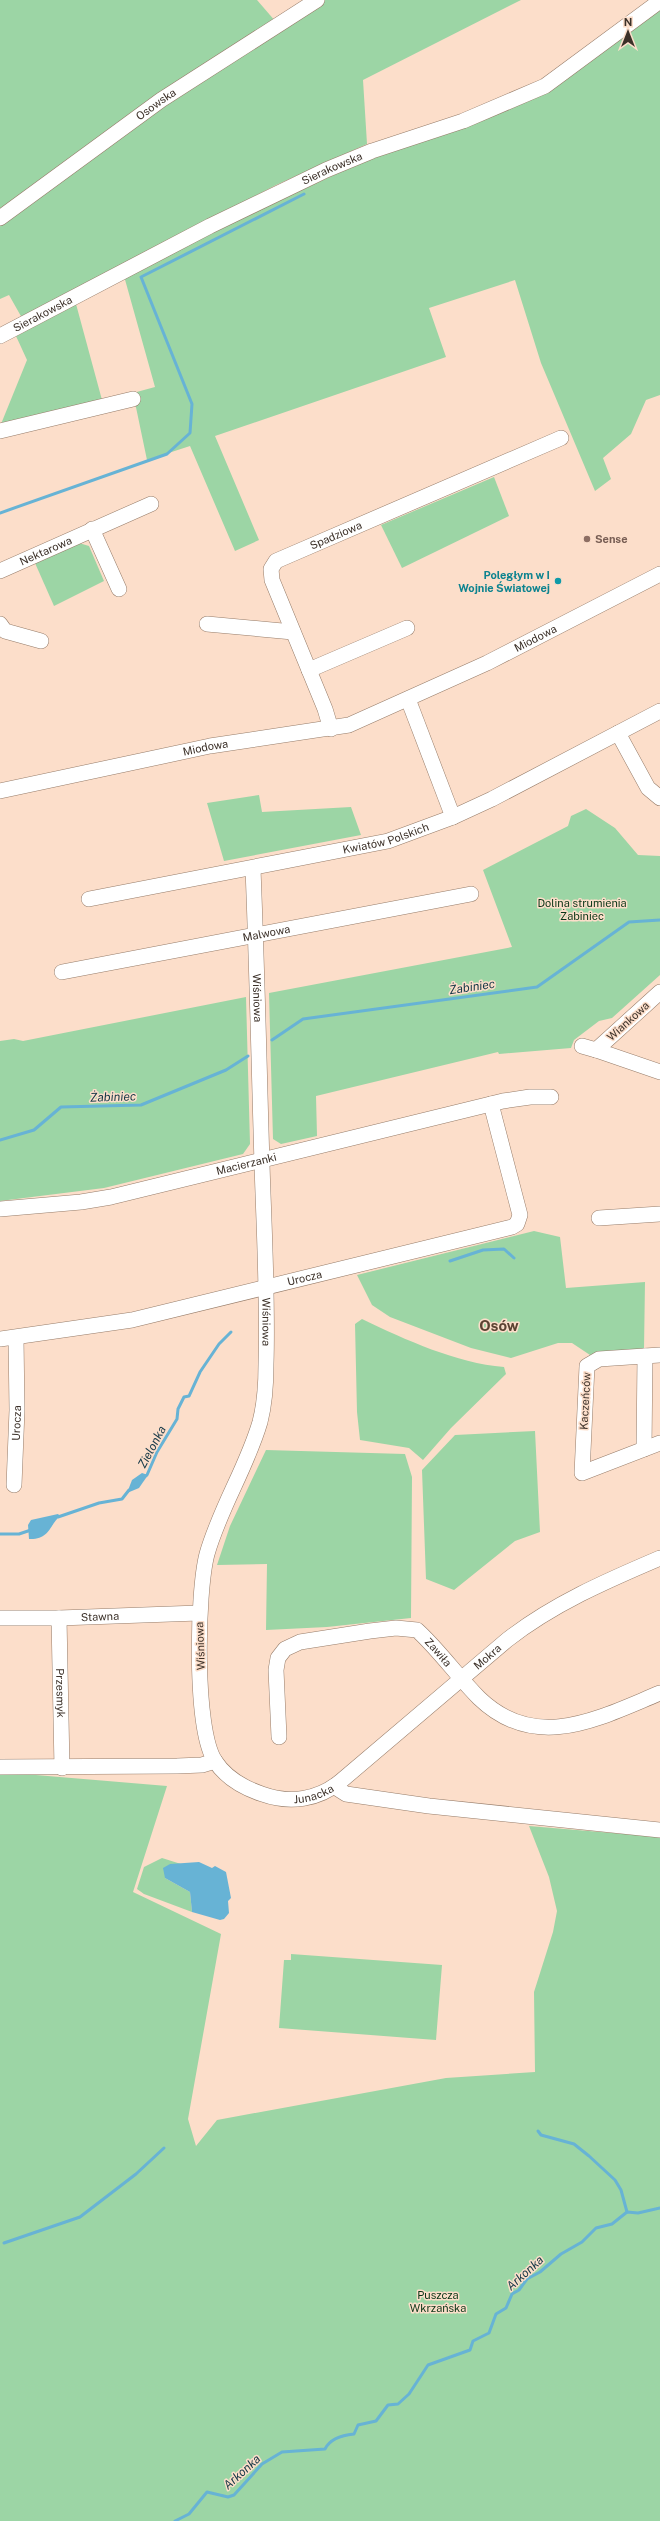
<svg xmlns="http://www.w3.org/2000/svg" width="660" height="2521" font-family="'Public Sans',sans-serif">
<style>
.green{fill:#9cd5a5}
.water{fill:#67b3d5}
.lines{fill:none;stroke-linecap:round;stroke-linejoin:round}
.stream{stroke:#67b3d5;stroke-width:3}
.minor-casing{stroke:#967c69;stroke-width:16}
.minor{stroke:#fff;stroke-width:15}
.education-dot{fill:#8d6e63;stroke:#fcdeca;stroke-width:1.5}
.culture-dot{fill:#0f9aa8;stroke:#fcdeca;stroke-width:1.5}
.labels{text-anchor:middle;stroke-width:3;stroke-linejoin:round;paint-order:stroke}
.street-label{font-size:11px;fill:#3c3129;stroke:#fcdeca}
.education-label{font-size:11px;font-weight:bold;fill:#785e54;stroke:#fcdeca;text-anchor:start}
.culture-label{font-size:11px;font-weight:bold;fill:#0d838f;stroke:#fcdeca;text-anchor:end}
.park-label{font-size:11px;fill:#093516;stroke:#fcdeca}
.water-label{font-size:12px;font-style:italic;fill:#143746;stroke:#fcdeca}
.district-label{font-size:15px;font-weight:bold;fill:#5b4332;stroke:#fcdeca}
</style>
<rect width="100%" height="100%" fill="#fcdeca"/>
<!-- green -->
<g class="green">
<path d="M0,0H257L276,22L0,214Z"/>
<path d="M323,0H521L363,80L367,144L276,185L22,318L9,295L0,299V220L163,103Z"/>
<path d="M660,10V395L646,400L631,434L603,458L611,479L595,491L541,363L515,280L429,308L446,357L215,436L259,540L235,551L190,446L147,460L133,393L155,387L124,276L266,206L376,156L468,126Z"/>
<path d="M76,304L102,400L1,424L27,360L16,336Z"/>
<path d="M494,477L509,516L402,568L381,525Z"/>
<path d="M79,543L89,546L104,581L54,606L35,563Z"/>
<path d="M259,795L262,812L351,807L361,835L224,861L207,803Z"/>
<path d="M586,809L615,828L638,855L660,856V975L612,1018L599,1021L574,1040L571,1048L499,1054L498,1052L316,1096L317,1136L281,1144L273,1139L269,993L512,947L483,870L568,826L571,816Z"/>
<path d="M246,997L250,1144L243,1154L104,1188L0,1201V1041L14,1039L23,1041Z"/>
<path d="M534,1231L560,1237L566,1288L645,1282L644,1349L590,1355L572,1343H558L511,1358L471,1348L390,1317L372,1305L357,1275Z"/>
<path d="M362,1319C406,1340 456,1363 504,1367L506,1374L451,1428L423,1460L409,1448L360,1440L357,1412L355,1324Z"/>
<path d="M535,1431L540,1532L515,1541L454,1590L426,1579L422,1470L455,1435Z"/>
<path d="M266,1450L405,1454L412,1477L411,1618L327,1627L266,1630L267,1564L217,1565L230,1526Z"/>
<path d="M0,1772L167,1786L133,1892L221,1934L188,2119L196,2146L217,2120L446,2078L535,2072L534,1992L553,1932L557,1911L549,1877L529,1826L660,1837V2521H0Z"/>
<path d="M162,1858L181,1864H170L165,1878L190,1892L192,1912L144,1894L137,1889L144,1867Z"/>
<path d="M291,1954L442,1965L436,2040L279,2028L284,1960H291Z"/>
</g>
<!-- water -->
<g class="water">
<path d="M142,1473L148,1475L139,1488L127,1493L132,1480Z"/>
<path d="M58,1514L60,1516C50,1524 50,1540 29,1539L28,1525L31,1520Z"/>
<path d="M199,1862L212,1868L215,1866L226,1872L231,1898L228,1901L229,1913L224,1919L220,1920L192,1912L190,1892L165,1878L163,1868L170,1864Z"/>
</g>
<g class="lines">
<!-- stream -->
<g class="stream">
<path d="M0,513L167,454L190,433L192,404L141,277L304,194"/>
<path d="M272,1040L303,1019L537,987L629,922L660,920"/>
<path d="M0,1140L34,1130L61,1107L141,1105L226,1070L248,1056"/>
<path d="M450,1261L483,1250L504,1249L514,1258"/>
<path d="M144,1477L147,1475L157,1452L177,1419L178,1409L184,1397L189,1396L200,1372L219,1344L231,1332"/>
<path d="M58,1517L99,1503L122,1499L129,1490"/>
<path d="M0,1534H19L31,1530"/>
<path d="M538,2131L541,2135L574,2144L589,2156L615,2180L621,2190L627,2212"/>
<path d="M4,2243L80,2217L136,2174L164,2148"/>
<path d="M175,2521L189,2514L207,2492L228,2497L234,2495L262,2464L282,2452L325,2449C330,2439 343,2435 354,2434L358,2425L376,2421L388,2405L398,2404L409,2394L428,2365L470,2350L473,2341L489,2333L496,2314L506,2308L512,2294L519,2290L527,2279L540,2272L561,2254L582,2242L596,2228L612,2224L627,2212L638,2213L660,2208"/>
</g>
<defs>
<g id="minor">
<path id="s1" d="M0,218L161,100L317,0"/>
<path id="s2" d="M0,336L210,226L326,170L372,151L463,121L545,86L660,1"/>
<path d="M0,431L133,399"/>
<path d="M92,529L119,589"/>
<path id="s3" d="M0,571L151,504"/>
<path d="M0,624L5,631L41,641"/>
<path d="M207,624L293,632"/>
<path d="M309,670L407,628"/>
<path d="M408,699L453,817"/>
<path id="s4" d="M331,729L325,709L272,580L271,569L276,561L561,438"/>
<path d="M618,733L648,788L660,798"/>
<path id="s5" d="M0,791L210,746L349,725L487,663L660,574"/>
<path id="s6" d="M253,869C257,967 259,1065 262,1164C264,1230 268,1298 266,1364C266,1383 265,1403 260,1422C247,1467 220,1508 207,1554C197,1592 194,1729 215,1761C226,1778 244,1788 262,1794C290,1804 318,1800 341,1781L507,1640C553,1604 606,1581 660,1558"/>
<path id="s7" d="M89,899L388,841L453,817L492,799L660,711"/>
<path id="s8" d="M62,972L471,894"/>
<path d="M660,992L596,1050L660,1072"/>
<path d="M582,1046L596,1050"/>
<path id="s9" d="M0,1209L81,1202L111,1197L503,1101L530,1097H551"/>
<path d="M599,1218L660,1214"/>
<path id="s10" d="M0,1339L132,1320L512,1227L517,1224L520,1215L491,1104"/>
<path d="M660,1355L599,1359L587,1366L582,1473L660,1443"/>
<path d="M644,1449L645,1356"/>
<path id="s11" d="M14,1485L17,1410L16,1338"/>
<path id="s12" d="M0,1618H59L199,1613"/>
<path id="s13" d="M59,1618L62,1768"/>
<path id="s14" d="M279,1737L276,1670L278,1658L285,1649L300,1642L370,1631L396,1628L417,1630C440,1651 457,1676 479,1698C536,1753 599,1718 660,1693"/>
<path d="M0,1767L177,1766L202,1765L215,1761"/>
<path d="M335,1787L346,1794L429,1806L660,1830"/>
</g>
</defs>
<!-- minor casing -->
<use href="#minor" class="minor-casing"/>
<!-- minor -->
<use href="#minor" class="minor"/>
</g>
<!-- markers -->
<circle class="education-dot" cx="587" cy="539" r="4"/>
<circle class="culture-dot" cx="558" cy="581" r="4"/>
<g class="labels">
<!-- street labels -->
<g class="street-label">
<text dy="4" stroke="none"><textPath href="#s1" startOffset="193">Osowska</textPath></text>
<text dy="4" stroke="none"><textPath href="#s2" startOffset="372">Sierakowska</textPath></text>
<text dy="4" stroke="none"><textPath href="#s2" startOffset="48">Sierakowska</textPath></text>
<text dy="4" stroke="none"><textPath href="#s4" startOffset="246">Spadziowa</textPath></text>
<text dy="4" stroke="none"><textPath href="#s3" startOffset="50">Nektarowa</textPath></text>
<text dy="4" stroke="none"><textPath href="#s5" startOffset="561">Miodowa</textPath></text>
<text dy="4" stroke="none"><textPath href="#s5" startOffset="210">Miodowa</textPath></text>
<text dy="4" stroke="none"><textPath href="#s7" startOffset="303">Kwiatów Polskich</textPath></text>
<text dy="4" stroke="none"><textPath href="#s8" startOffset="208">Malwowa</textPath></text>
<text dy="4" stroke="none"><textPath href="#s6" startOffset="129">Wiśniowa</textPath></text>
<text transform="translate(628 1021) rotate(-42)" y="4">Wiankowa</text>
<text dy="4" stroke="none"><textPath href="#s9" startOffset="251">Macierzanki</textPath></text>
<text dy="4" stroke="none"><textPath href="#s10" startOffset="311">Urocza</textPath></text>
<text dy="4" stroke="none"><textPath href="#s6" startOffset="453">Wiśniowa</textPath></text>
<text transform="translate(585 1401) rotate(-87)" y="4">Kaczeńców</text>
<text dy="4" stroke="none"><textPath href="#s11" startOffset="62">Urocza</textPath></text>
<text dy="4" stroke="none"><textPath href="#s12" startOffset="100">Stawna</textPath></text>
<text transform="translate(200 1646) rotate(-92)" y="4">Wiśniowa</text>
<text dy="4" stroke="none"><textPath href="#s14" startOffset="256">Zawiła</textPath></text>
<text dy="4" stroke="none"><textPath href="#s6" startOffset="1240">Mokra</textPath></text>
<text dy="4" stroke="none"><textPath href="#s13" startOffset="75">Przesmyk</textPath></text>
<text dy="4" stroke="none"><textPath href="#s6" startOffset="1017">Junacka</textPath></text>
</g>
<!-- education labels -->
<g class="education-label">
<text x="595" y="543">Sense</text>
</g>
<!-- culture labels -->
<g class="culture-label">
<text x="550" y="579">Poległym w I<tspan x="550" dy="13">Wojnie Światowej</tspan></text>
</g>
<!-- park labels -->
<g class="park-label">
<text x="582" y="907">Dolina strumienia<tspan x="582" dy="13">Żabiniec</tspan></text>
<text x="438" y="2299">Puszcza<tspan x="438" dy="13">Wkrzańska</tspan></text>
</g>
<!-- water labels -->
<g class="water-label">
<text transform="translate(472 987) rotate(-8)" y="4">Żabiniec</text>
<text transform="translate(113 1097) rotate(-2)" y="4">Żabiniec</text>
<text transform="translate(152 1447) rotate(-62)" y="4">Zielonka</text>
<text transform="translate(525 2273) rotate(-42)" y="4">Arkonka</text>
<text transform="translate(242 2472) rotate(-42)" y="4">Arkonka</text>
</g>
<!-- district labels -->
<g class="district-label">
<text x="499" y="1331">Osów</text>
</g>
</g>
<!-- north arrow -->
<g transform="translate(628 32)" stroke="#fcdeca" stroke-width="3" paint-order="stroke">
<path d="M0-3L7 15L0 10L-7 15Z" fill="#3c3129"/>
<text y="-6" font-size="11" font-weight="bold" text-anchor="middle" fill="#3c3129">N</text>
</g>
</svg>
